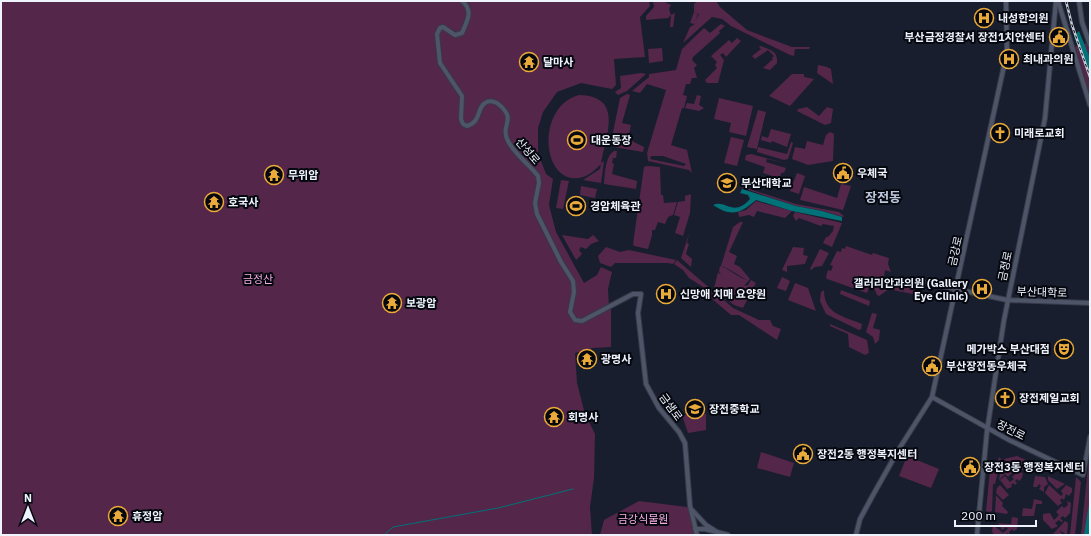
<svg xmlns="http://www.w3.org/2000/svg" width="1091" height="536" font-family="'IBM Plex Sans','Noto Sans KR',sans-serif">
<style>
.green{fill:#54264a;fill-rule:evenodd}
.water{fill:#007278}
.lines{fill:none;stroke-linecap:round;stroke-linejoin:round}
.stream{stroke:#007278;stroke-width:1}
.secondary-casing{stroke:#373b48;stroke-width:6}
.secondary{stroke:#4e5568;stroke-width:4}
.rail-casing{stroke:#c5cad6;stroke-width:2.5}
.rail{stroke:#06080f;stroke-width:1;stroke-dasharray:3;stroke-linecap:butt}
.labels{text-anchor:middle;stroke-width:4;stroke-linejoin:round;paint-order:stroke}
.poi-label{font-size:11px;font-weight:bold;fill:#eef3fe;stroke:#06080f;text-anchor:start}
.street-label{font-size:11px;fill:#eef3fe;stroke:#06080f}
.park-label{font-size:11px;fill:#f5ace3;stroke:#06080f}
.quarter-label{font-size:13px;font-weight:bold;fill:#bec6dc;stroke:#06080f}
</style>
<rect width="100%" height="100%" fill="#181e2e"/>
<!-- green -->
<g class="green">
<path d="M1,1H461L463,3L468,15L460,32L459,33L447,28L438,29L439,64L461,97L460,120L467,127L481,114L485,103L494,102L507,112L504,133L508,142L537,176C539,191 533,199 537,215L571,277L574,292L569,313L576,322L611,309V347L593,348L575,353L577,383L585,414L595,434L594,478L590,507L592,535H1Z"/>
<path d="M464,1H649L650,6L640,17L645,57L614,59L616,85L612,89L581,83L557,92L543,112L538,128V153L546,174L553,179L549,205L556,232L584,283L597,275L601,267L612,272L608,289L609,307L581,321L575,319L571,312L575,284L538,215L535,203L539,181L509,142L505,134L509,118L494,100L485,101L479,115L467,126L461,120L463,97L441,64L439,31L441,28L458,36L470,15V7Z"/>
<path d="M655,1H663L671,5L669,9L671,15L675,13L673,27H670L671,15L668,18L646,20V16L654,7L653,2Z"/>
<path d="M697,1H716L720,7L747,30L792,47H810L809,49H795L794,56L790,55L731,26L722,19L712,17L683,43L690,27L695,24L690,23L694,12L698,14L695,21L699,14L694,12V4Z"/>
<path d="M721,24L725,26L719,31L720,33L693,57L692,60L697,65L694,68L697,78H692L690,84H686L683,95L687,96L684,108H682L671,145L687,150L692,173L689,170L648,161L647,153L666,90L647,84L640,93L632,91L649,77V74L676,70L682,49L704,28L710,33ZM651,156H663L686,164L684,166L650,159Z"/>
<path d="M737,38L741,41L726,57L723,53L720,55L724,60L718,83H707L705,80L717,68L715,65L717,62L711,56L729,40L732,43Z"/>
<path d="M1087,43H1089L1090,47V99L1074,47Z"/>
<path d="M761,46C771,50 778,51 777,63L770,70L763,68L773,59L772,58L774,56L768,50L755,59L752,56L761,49L759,47Z"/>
<path d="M662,48L663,61L649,63L648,49Z"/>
<path d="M818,65L827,67L831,69L833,84L817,73Z"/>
<path d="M641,73L646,74L627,91L618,95L615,92L621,88L620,76Z"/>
<path d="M792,74H804V77L814,79L790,106L769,96Z"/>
<path d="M627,94L630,95L622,123L631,125L628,139L644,147L643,152L614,147L611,142L620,98Z"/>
<path d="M579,95C623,96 607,134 601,163L604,161L601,183L583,180L600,169L601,164C596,169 590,175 583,177C542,189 534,107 579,95Z"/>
<path d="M697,95L701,96L699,105L704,108L699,111L685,108L687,103L694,104Z"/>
<path d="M719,98L753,106L746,136L729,132L731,123L714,119Z"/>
<path d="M807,107L819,116L827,107L833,109L831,123L825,125L797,111L798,109Z"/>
<path d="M758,110L766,112L757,149L747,147Z"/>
<path d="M771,129L791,134L787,147L772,141L771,143L761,140L762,136L768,138Z"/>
<path d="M830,132L834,134L833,161L808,165L792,159L795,147L805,149L807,141L823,145L826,135Z"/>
<path d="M731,137L744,140L737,166L724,163Z"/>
<path d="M791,142L793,143L788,159L784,160L757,152L758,147L787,154Z"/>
<path d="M614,151H617L616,158H613L612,163L614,164L612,174L637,181L636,189L604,184C605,173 605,157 614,151Z"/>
<path d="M751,154L788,164L767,159L766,162L786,168L784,173L782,172L779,178L763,173L765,167L745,160L746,155Z"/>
<path d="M647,166L660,167L661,195H663L664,203L677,202L673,215L668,217L665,224L658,222L655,230H652V235L648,249L634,246L633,244L644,167Z"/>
<path d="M797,173L805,176L799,194L790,191Z"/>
<path d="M561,180L569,181L563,209L556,208Z"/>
<path d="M841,184L851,186L843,210L800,200L804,187L837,198Z"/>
<path d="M581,186L597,189L595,198L580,195Z"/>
<path d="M743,187L796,204L839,212L844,216L843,217L823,211L796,206L742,188Z"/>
<path d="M691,194L690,213L683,236L675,233L680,217L674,215L678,202L685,201V196Z"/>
<path d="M756,201L792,211L785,218L757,211L754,217L749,215L739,217L738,212L746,210Z"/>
<path d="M795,212L842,223L832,247L823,243L826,237H828L833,231L834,226L823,224L821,226L799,218L796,221L793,216Z"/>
<path d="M740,222H743L729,252L737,256L734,264L740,267L750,279L744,286L748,285L751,280L756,283L752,290L748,291L752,290L743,308L734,305L714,288L718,272L721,275L719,271L720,266C730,269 737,277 747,280C739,276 729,268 721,266L733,227Z"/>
<path d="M689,234L687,243L689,244L686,254L692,259L691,267L681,258Z"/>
<path d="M562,235L588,239L593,235L599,241L591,244L586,249L581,247L579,250L582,254L576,260Z"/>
<path d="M846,246L872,255L873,253L889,258L888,264L891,272L885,270L884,277L914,284V289L906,290L915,289L918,292L917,295L903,292L904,290L902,292L889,289L879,296L877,295L875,290L869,287L867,293L827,279L826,277L828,270L831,271L833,266L830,265L837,251L841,252L842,248L845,249Z"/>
<path d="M606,247L620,252L629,250L676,260L673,264L667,263H615L611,267L600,263L598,256Z"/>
<path d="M793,247L804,248L803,255L808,256L805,264L787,266V272L782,270Z"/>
<path d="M820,249L829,253L822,266L815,267L811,270L810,269Z"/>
<path d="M677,260L733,308L759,320H770L773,326L781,329L777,340L739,315H731L711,298L703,287L689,278L683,270L674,264Z"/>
<path d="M782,277L790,281L786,291L777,288Z"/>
<path d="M795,283L808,288L816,311L788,300Z"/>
<path d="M824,290C824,314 843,316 862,324L861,329L859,330L826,314L820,301L821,292Z"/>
<path d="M841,290L870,301L869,306L840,294Z"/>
<path d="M872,313L877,314L873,328L880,330L879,340L875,344L873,337L866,332Z"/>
<path d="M830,324L867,340L869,353L865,355L849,347L848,334L830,326Z"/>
<path d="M706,414V430L688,433L682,415Z"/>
<path d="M1090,447V535H1081Z"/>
<path d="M761,452L794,463L790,477L757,468Z"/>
<path d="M907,456L939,469L931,488L899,476Z"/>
<path d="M1017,456L1026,460L1023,470L1013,469L1014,467L1010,463L1008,464L1004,459Z"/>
<path d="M999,457L1001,459L995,484H993L992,511L989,512L986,511L990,470L995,469Z"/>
<path d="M1002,463H1004L1013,472L1008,477L1005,474L999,480Z"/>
<path d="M1017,472L1023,473L1022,478L1019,481L1017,479L1015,481L1017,483L1015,485L1013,483L1011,485L1012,487L1007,489L1000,480L1005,476L1010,482L1014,479L1012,477Z"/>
<path d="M1035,476L1045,477L1048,484L1044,487V492L1039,489L1041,486L1039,484L1037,487H1033Z"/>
<path d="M1048,476L1065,484L1057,489L1048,480Z"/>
<path d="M1076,477L1081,482L1075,535H1070Z"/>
<path d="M1000,485L1009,495L1003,500L996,493L997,488Z"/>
<path d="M1049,485L1061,496L1063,494L1061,491L1066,485L1072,488V492L1069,496L1066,494L1064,500L1062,498L1060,500L1062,503L1058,506L1045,493Z"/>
<path d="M996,495L1003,503L1002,506L1008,512L1007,514L995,512Z"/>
<path d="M1034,499L1042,501V504H1036L1034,516H1022L1023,508L1032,509Z"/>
<path d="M639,501L687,507L691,510L697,535H600L604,520Z"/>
<path d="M1067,501L1071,503L1070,513L1065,518L1063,516L1060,518L1063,521L1061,522L1059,520L1055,523L1058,526L1052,529L1043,520V514L1050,513L1054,520L1059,515L1056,512L1062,506L1064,508L1068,505Z"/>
<path d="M1012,517L1018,518L1017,529L1014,531L1012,529L1009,532L1010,535L1007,533L1005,535H995L992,532L993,525L1003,533L1008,529L1006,527L1002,530L998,523H995L1011,524Z"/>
<path d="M1065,521L1068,523L1067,535L1059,530L1063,535H1052Z"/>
</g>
<!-- water -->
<g class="water">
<path d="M1079,31L1090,58V79L1074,36Z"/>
<path d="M742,189L796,206L822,211L842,217V221L792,211L756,200C740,214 731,217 713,205C726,199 733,218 750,199L748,195L740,193Z"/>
<path d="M1090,498L1089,535H1084Z"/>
</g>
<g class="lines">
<!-- stream -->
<path class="stream" d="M384,535L393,527L498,508L573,489"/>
<defs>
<g id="secondary">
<path d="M462,1C474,11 467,21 462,33L455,35L443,27L440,28L437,34L440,63L462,96L461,119L463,124L467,126C482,121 476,109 485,103C489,100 493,101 497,103C519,120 499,124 508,141C515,155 529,164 538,176L539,183L535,203L537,214L561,262L573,281L574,292L570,312L575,320L582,321L633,294H641L638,313L646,384L659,408L679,432L685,443L690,506L697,535"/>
<path d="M1058,1L1090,105"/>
<path d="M1079,1L1082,22L1090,45"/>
<path d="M923,282L1007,300L1090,303"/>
<path d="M932,397L1009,440L1083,475L1090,437"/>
<path d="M692,510L706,525L717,532"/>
<path d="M695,529H705L728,535"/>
<path d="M856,535L860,519L873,495L899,449L932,397L1007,52L1006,1"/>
<path d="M977,535L987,431L1004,320L1045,118L1056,1"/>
</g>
</defs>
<!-- secondary casing -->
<use href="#secondary" class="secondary-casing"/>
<!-- secondary -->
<use href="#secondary" class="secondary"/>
<defs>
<path id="rail" d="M1066,1L1072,25L1090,77"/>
</defs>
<!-- rail casing -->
<use href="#rail" class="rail-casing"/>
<!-- rail -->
<use href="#rail" class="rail"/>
</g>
<!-- icons -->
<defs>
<symbol id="hospital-ring" viewBox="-11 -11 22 22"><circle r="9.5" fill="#06080f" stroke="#eaaa39" stroke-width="1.5"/><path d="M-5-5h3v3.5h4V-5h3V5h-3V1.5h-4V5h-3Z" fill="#eaaa39"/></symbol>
<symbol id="civic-ring" viewBox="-11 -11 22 22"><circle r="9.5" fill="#06080f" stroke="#eaaa39" stroke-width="1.5"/><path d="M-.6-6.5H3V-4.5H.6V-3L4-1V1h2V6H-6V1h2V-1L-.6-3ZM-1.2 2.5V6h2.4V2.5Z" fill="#eaaa39"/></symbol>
<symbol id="temple-ring" viewBox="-11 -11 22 22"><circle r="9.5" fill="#06080f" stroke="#eaaa39" stroke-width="1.5"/><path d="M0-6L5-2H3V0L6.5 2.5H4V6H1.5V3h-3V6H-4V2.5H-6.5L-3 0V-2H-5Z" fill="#eaaa39"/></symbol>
<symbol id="church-ring" viewBox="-11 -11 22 22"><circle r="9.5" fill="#06080f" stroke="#eaaa39" stroke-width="1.5"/><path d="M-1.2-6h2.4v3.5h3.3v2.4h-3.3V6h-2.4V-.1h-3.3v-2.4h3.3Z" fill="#eaaa39"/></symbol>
<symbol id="stadium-ring" viewBox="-11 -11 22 22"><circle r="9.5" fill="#06080f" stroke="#eaaa39" stroke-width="1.5"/><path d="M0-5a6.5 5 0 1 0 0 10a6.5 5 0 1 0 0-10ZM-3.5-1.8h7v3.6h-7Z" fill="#eaaa39"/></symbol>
<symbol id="university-ring" viewBox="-11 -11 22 22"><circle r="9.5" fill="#06080f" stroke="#eaaa39" stroke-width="1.5"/><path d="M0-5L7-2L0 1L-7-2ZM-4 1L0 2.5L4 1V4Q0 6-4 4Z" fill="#eaaa39"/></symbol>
<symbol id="theatre-ring" viewBox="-11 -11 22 22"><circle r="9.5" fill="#06080f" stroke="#eaaa39" stroke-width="1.5"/><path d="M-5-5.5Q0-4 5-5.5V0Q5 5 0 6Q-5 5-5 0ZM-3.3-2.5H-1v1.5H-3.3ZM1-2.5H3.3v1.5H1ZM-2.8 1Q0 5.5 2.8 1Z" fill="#eaaa39"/></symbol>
<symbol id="school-ring" viewBox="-11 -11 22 22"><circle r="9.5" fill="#06080f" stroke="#eaaa39" stroke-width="1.5"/><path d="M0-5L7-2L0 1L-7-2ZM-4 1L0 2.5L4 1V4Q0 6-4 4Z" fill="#eaaa39"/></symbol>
</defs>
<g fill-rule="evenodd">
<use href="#hospital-ring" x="973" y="7" width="22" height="22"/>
<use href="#civic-ring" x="1048" y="26" width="22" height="22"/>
<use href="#hospital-ring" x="998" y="48" width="22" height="22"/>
<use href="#temple-ring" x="518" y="51" width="22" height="22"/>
<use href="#church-ring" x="989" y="122" width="22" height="22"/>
<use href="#stadium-ring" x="566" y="129" width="22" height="22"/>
<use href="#civic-ring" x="832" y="162" width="22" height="22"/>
<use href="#temple-ring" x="263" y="164" width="22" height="22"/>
<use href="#university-ring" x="716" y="172" width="22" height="22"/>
<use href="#temple-ring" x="203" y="191" width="22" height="22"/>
<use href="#stadium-ring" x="565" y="195" width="22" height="22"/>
<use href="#hospital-ring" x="971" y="278" width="22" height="22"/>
<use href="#hospital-ring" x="655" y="283" width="22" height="22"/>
<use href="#temple-ring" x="381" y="292" width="22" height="22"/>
<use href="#theatre-ring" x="1053" y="338" width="22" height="22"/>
<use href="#temple-ring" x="576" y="348" width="22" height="22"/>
<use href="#civic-ring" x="921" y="355" width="22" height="22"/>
<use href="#church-ring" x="994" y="387" width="22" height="22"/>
<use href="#school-ring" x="684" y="398" width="22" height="22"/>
<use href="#temple-ring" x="543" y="406" width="22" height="22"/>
<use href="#civic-ring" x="792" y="443" width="22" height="22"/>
<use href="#civic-ring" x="959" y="456" width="22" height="22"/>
<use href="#temple-ring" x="107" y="505" width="22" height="22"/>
</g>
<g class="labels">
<!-- poi labels -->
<g class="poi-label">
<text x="998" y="22">내성한의원</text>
<text x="1045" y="41" text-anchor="end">부산금정경찰서 장전1치안센터</text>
<text x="1023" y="63">최내과의원</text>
<text x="543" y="66">달마사</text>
<text x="1014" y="137">미래로교회</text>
<text x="591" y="144">대운동장</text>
<text x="857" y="177">우체국</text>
<text x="288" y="179">무위암</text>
<text x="741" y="187">부산대학교</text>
<text x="228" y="206">호국사</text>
<text x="590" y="210">경암체육관</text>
<text x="968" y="287" text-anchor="end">갤러리안과의원 (Gallery<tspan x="968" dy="13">Eye Clinic)</tspan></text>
<text x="680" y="298">신망애 치매 요양원</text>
<text x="406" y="307">보광암</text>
<text x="1050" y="353" text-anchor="end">메가박스 부산대점</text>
<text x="601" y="363">광명사</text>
<text x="946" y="370">부산장전동우체국</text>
<text x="1019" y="402">장전제일교회</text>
<text x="709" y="413">장전중학교</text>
<text x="568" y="421">회명사</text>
<text x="817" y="458">장전2동 행정복지센터</text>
<text x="984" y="471">장전3동 행정복지센터</text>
<text x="132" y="520">휴정암</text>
</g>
<!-- street labels -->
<g class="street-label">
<text transform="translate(528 151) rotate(49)" y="4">산성로</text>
<text transform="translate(955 251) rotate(-77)" y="4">금강로</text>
<text transform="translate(1005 266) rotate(-78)" y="4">금정로</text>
<text transform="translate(1042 292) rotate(2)" y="4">부산대학로</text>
<text transform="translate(671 407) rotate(54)" y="4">금샘로</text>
<text transform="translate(1011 430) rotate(27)" y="4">장전로</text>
</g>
<!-- park labels -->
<g class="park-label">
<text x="258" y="283">금정산</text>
<text x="643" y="523">금강식물원</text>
</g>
<!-- quarter labels -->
<g class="quarter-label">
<text x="883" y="202">장전동</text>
</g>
</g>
<!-- border -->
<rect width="1091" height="536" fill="none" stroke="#eef3fe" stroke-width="4"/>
<!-- north arrow -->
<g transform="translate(28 508)" stroke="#06080f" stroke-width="3" paint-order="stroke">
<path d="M0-3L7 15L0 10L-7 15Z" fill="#eef3fe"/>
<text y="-6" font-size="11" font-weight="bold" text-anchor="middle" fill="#eef3fe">N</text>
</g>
<!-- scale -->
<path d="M955 520v6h81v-6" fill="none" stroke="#eef3fe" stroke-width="2"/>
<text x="961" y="520" font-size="12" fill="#eef3fe" stroke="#06080f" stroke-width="3" paint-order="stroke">200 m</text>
</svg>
